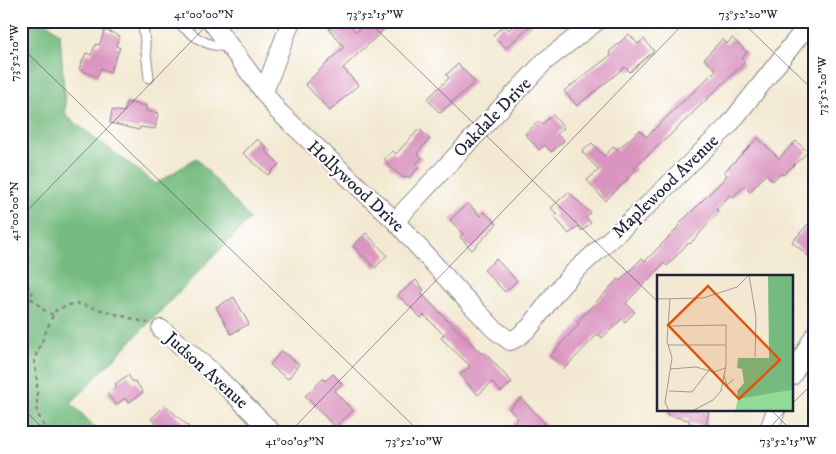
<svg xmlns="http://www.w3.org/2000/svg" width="836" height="454" font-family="'IM FELL DW Pica',serif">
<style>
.forest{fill:#75bb7f;stroke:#4c6e5d}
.building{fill:#da94c0}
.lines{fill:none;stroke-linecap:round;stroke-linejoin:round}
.service-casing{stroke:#8a8686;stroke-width:11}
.minor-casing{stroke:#8a8686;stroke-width:20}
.path{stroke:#8a8686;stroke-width:2.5;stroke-dasharray:4 4;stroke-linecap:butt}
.service{stroke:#fff;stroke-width:9}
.minor{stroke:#fff;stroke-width:18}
.ticks{fill:none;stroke:#22223b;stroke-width:1;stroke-opacity:0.45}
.labels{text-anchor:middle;stroke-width:4.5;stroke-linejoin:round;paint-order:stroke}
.street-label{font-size:18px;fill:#22223b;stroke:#fff}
.inset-road{fill:none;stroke:#9f9996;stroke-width:1}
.view{fill:#de560e;fill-opacity:0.15;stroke:#de560e;stroke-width:2.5}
.inset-edge{fill:none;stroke:#22223b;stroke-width:2.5}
.neatline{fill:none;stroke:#22223b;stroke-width:2}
.ticks-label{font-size:12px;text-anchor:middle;fill:#22223b}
</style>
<rect width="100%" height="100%" fill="#fff"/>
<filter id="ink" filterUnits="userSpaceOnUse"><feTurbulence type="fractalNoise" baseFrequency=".02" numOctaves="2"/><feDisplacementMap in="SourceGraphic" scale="10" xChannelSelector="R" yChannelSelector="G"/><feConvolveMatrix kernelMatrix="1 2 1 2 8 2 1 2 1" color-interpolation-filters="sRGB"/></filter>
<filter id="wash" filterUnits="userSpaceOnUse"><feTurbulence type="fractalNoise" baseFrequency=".0096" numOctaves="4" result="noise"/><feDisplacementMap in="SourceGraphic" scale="20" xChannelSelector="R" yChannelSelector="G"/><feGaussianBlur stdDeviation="1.12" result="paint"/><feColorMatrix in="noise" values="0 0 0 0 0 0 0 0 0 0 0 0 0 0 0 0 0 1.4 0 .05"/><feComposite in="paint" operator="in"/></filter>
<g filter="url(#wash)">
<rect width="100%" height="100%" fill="#f3e9d2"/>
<!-- forest -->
<path class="forest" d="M21,21H45L60,34L66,116L156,184L196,158L250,219L71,403L101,433H21Z"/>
<g id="blocks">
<!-- building -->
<g class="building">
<path d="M338,21H347L356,32L369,21H393L343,68L358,85L330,111L305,84L344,47L329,29Z"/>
<path d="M518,21H535L506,48L493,35L504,25L509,30Z"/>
<path d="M105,30L120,36L116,46L120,48L110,72L101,68L97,77L79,69L86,53L91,55L96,44L99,45Z"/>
<path d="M629,34L638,44L644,39L654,51L630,72L625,67L577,106L564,91L611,55L609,52Z"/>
<path d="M732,38L747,52L742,59L745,62L666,139L634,167L636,170L627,178L628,179L605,201L587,180L599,170L582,152L592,143L604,156L614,146L617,150L640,130L646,137L716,70L704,59L722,39L727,44Z"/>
<path d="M458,64L475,82L440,113L427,99L449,78L446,75Z"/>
<path d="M126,102L147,106L146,111L158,113L155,129L140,127L139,130L110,123L112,110L124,112Z"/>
<path d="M553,115L564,128L557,134L564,141L551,152L545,145L539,150L525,134L539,121L542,124Z"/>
<path d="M419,129L430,139L417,153L422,158L416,164L419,167L409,178L407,176L404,178L389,166L390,165L384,159L393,151L396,154Z"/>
<path d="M758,138L779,158L796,141L808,152L783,175L781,173L773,181L766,174L750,192L744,186L733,197L730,195L716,210L719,212L690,244L688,243L667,266L664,263L626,303L635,312L625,322L622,319L602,338L598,334L564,369L550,356L579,324L577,322L618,279L620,281L642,258L645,261L675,231L680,223L723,180L727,175L724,172Z"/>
<path d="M257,139L267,148L265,150L279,164L268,175L243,153Z"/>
<path d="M568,192L591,213L586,217L591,223L582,231L578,226L569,234L554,216L557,214L551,208Z"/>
<path d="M468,203L480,216L484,212L497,224L472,250L460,237L463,234L450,220Z"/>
<path d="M808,224L815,231V249L808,256L792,242Z"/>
<path d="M366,233L387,255L375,268L353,246Z"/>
<path d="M496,259L517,281L505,292L484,270Z"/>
<path d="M416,280L424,290L421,293L444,317L482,354L484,352L512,382L501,392L492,382L478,395L460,375L470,366L441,338L444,335L424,315L421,318L398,295Z"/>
<path d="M234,297L249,324L231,334L216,307Z"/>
<path d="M281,351L299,364L288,379L270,365Z"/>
<path d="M333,374L342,384L334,391L353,411L335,427L305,396L323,379L325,381Z"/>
<path d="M128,375L133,382L135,381L143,392L128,403L125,398L116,405L107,394L117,387L115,384Z"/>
<path d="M521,398L554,433H519L512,425L518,419L509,409Z"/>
<path d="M165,405L189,427L183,433H166L151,419Z"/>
<path d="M668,410H709L706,427L689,423V420L667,415Z"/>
</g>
</g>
</g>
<g filter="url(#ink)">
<use href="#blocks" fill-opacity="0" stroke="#8a8686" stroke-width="1"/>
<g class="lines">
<defs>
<g id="service">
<path d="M145,21L143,25L149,78"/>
<path d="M176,21C192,35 207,49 230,46"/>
</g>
<g id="minor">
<path d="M211,21L278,111L395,221L461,294L495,330L510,341L518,337L530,327L556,292L573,273L648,205L729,125L811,21"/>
<path d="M264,92L291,21"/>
<path d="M395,221L545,61L597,21"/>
<path d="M161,329L209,369L273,433"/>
<path d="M792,376L815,334"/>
<path d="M768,433L776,410"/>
</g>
</defs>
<!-- service casing -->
<use href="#service" class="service-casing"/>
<!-- minor casing -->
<use href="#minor" class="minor-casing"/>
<!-- path -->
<g class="path">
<path d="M21,279L27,284L32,293L31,298L21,306"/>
<path d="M31,298L45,311L53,315"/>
<path d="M48,433L37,413V380L34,360L53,315L57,309L76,303L148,323"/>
</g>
<!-- service -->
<use href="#service" class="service"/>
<!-- minor -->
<use href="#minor" class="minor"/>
</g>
</g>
<!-- ticks -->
<path class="ticks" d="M368,21L658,302M741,21L815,92M21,47L421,433M21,217L211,21M792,404L815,381M21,407L48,433M771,410L794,433M289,433L686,21M765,433L786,410"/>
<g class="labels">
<!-- street labels -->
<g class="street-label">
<text transform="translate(492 117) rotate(-46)" y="6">Oakdale Drive</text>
<text transform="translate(356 186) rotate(43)" y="6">Hollywood Drive</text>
<text transform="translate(665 186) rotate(-44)" y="6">Maplewood Avenue</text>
<text transform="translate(207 370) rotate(42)" y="6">Judson Avenue</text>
</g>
</g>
<!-- overview -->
<g transform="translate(657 275)">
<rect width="136" height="136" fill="#f3e9d2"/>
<path d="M136,115V136H78L81,124Z" fill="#92db96"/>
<path d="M111,0H136V115L81,124L80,116L87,108L85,94L80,93L81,83H112Z" fill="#75bb7f"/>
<path class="inset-road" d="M92,0L99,42L98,82M0,24L46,23L80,12L92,0M12,51L69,50V90L64,116L56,125L35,136M11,70H68M13,94L39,92L57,97L68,93M67,100L70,110L77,104M12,116L35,117L52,95M12,136L8,127L15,83L10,66L13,24"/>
<path class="view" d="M51,11L123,85L82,124L11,50Z"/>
<rect width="136" height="136" class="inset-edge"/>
</g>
<!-- margin -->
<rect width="836" height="454" fill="none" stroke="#fff" stroke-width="55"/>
<rect x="28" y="28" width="780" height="398" class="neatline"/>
<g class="ticks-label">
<text x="204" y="18">41°00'00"N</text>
<text x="375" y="18">73°52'15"W</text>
<text x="748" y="18">73°52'20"W</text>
<text transform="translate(14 53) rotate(-90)" y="4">73°52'10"W</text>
<text transform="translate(822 86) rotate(-90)" y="4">73°52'20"W</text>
<text transform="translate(14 211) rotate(-90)" y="4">41°00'00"N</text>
<text x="295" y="445">41°00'05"N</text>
<text x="414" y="445">73°52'10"W</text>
<text x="788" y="445">73°52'15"W</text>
</g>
</svg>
